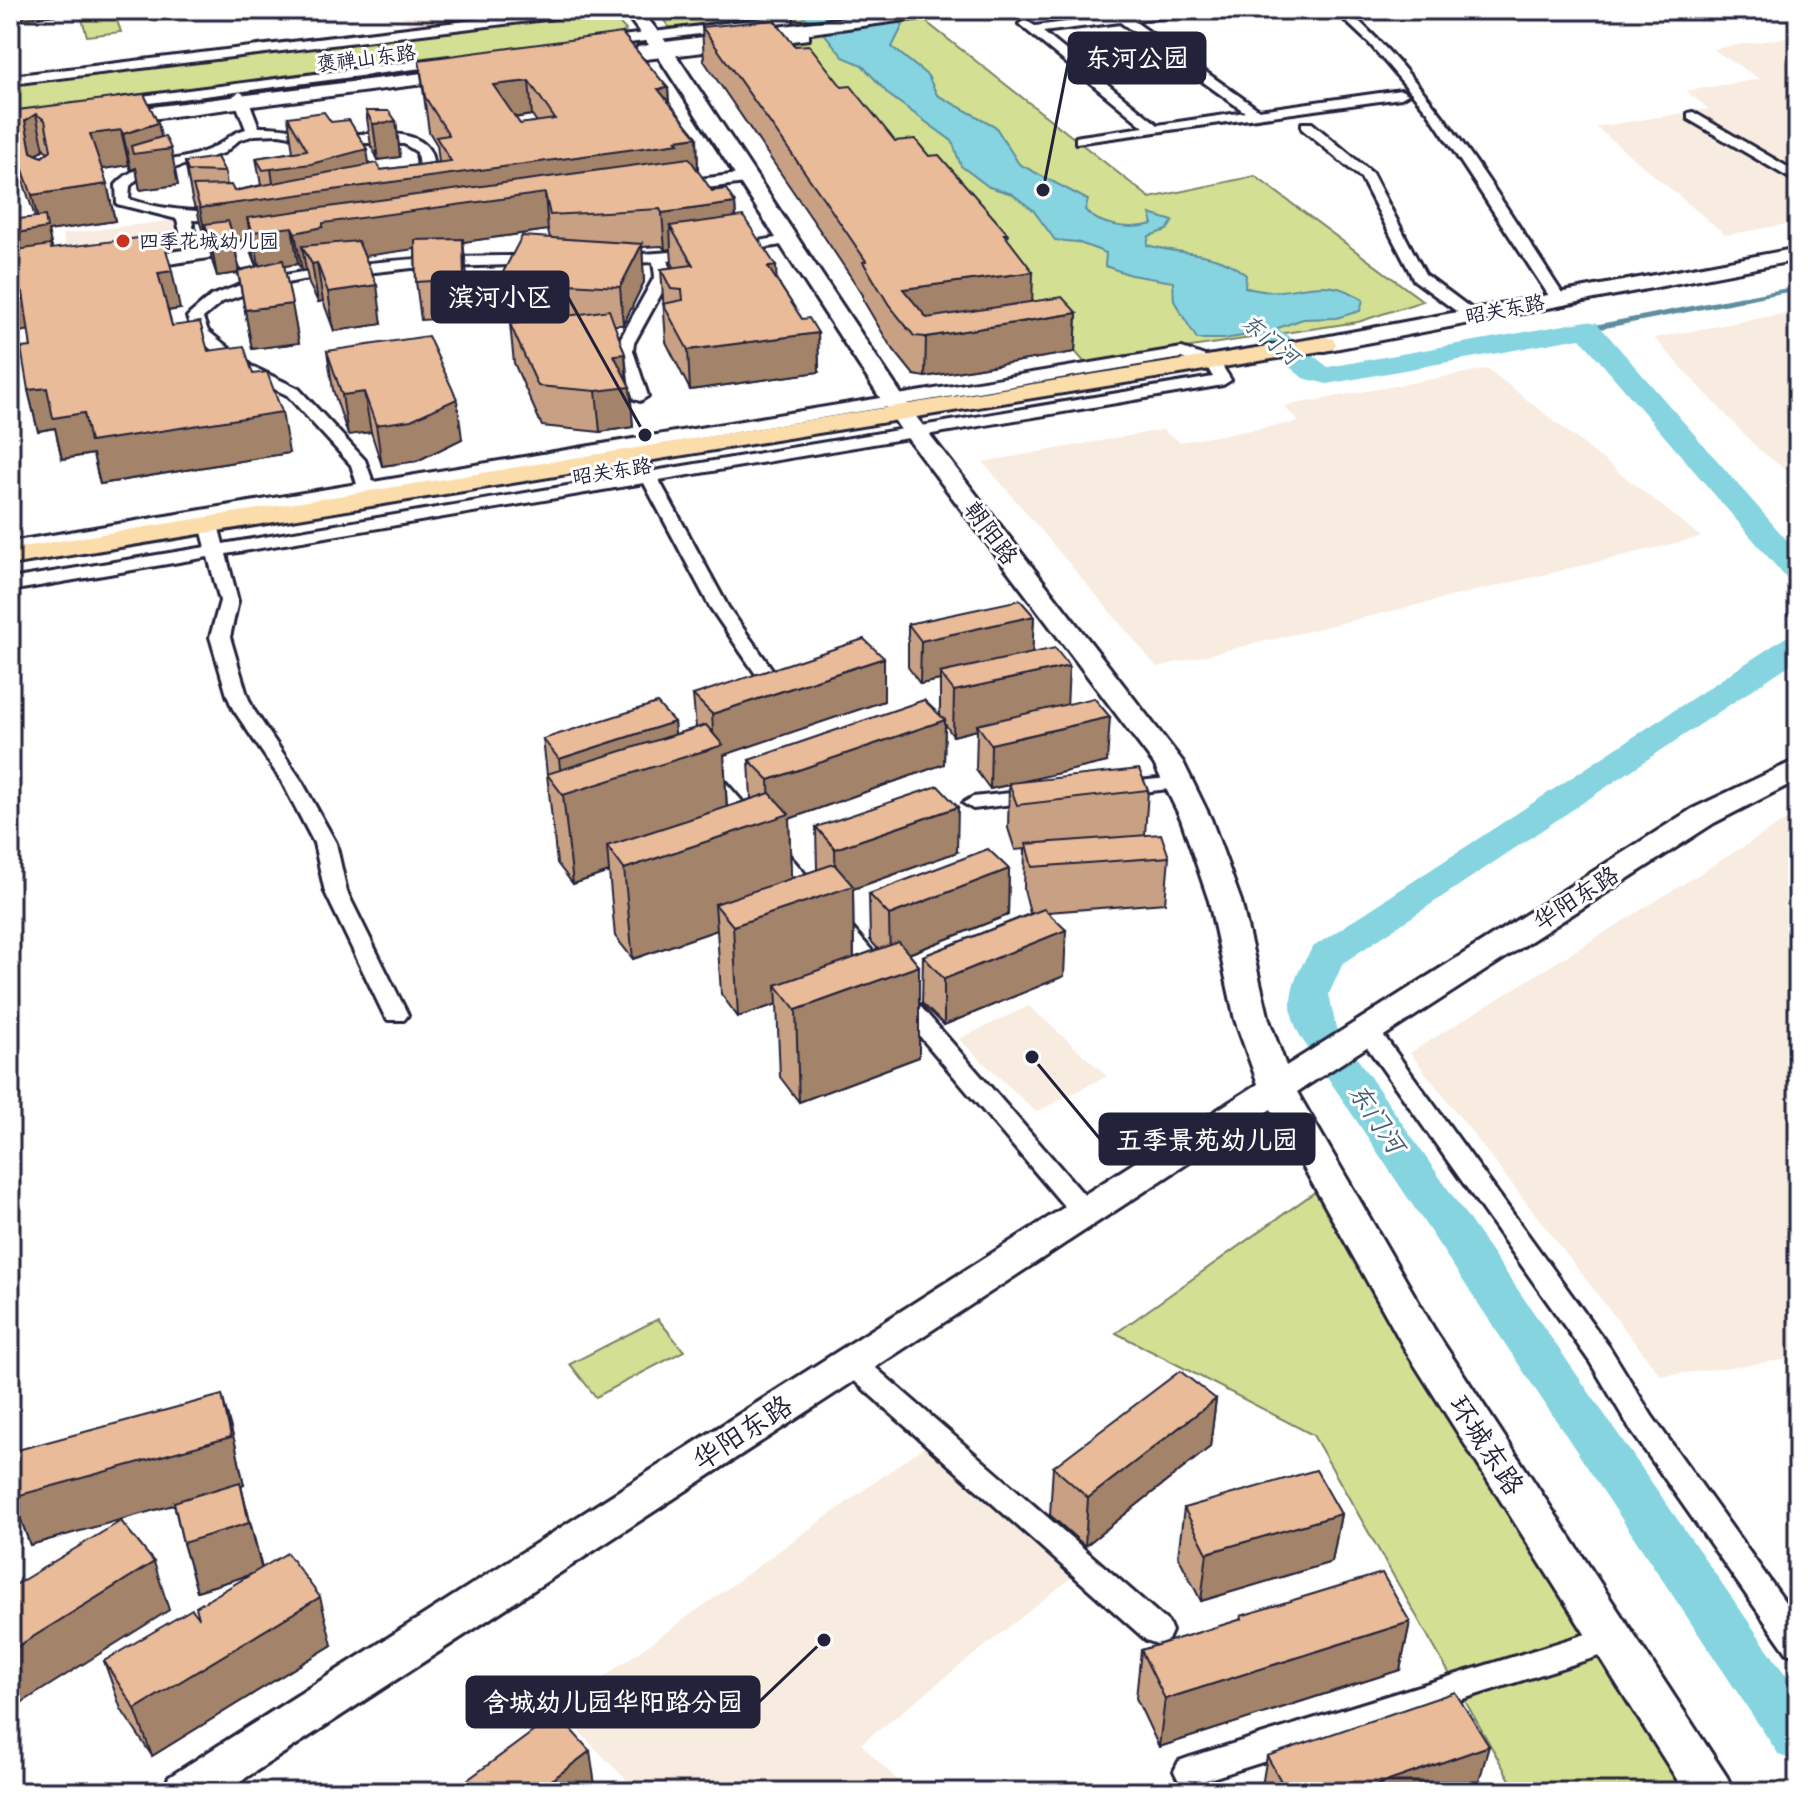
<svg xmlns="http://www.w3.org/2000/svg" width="1808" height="1802" font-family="'Comic Neue','LXGW WenKai TC',sans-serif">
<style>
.built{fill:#f8ebe0}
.green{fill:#d3df92;stroke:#7a8066;stroke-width:2}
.water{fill:#85d4e0;stroke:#5d8d9e;stroke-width:2}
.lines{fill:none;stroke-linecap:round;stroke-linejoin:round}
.stream-far1{stroke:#5d8d9e;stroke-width:4}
.stream{stroke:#5d8d9e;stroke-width:5}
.river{fill:#85d4e0;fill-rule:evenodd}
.minor-casing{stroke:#22223b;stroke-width:6}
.tertiary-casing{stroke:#22223b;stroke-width:6}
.secondary-casing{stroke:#22223b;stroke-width:6}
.primary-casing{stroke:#22223b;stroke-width:6}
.minor{fill:#fff;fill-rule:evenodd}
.tertiary{fill:#fff;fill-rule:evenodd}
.secondary{fill:#fff;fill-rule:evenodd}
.primary{fill:#fbddab;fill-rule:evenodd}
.wall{fill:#c8a184;stroke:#22223b;stroke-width:2;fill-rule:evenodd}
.shaded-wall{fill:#a3836b;stroke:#22223b;stroke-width:2}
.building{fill:#e9bb99;stroke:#22223b;stroke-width:2;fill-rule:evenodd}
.poi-dot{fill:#c8321e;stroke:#fff;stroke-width:3}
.labels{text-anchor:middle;stroke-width:6;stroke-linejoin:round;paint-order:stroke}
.far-street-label{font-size:20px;fill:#22223b;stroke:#fff}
.far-poi-label{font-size:20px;fill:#22223b;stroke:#fff;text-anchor:start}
.far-water-label{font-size:22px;font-style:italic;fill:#456075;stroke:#fff}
.street-label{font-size:24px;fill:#22223b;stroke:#fff}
.water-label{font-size:26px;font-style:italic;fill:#456075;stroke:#fff}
.near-street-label{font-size:28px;fill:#22223b;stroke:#fff}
.leader{fill:none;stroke:#22223b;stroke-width:3}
.callout-dot{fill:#22223b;stroke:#fff;stroke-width:3}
.callout{fill:#22223b;stroke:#22223b;stroke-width:3}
.callout-label{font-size:26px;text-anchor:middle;font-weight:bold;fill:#fff}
</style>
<rect width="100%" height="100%" fill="#fff"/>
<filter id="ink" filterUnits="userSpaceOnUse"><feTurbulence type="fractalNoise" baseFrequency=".0125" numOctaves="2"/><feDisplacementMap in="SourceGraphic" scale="16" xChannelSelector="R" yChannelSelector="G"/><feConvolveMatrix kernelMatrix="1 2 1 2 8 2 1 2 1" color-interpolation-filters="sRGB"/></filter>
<g filter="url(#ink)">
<!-- built -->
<g class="built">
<path d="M399,10H572L410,28Z"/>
<path d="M1798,36V222L1726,235L1596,127L1709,109L1686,91L1760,79L1712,49Z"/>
<path d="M176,220L183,248L81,261L67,254L63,234Z"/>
<path d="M1798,311V479L1757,448L1654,338Z"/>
<path d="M1488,369L1701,537L1157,667L983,462L1162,430L1180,442L1299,422L1284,406Z"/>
<path d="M1798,813V1358L1661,1376L1410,1053Z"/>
<path d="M1029,1006L1107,1076L1036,1112L959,1039Z"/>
<path d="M939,1436L1081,1570L861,1744L909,1792H638L558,1710Z"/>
</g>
<!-- green -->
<g class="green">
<path d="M656,10H911L1150,198L1255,176L1423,301L1358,322L1085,363L1015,282L748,21L690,29L669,27Z"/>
<path d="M608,11L626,30L615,38L10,113V84Z"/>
<path d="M114,12L121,32L87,36L81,16Z"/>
<path d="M1315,1192L1684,1792H1517L1313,1435L1116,1333Z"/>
<path d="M658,1319L684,1351L596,1397L570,1364Z"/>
</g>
<!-- water -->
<path class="water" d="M794,10H885L903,25L892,47L928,76L937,95L995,126L1019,164L1088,200L1085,210C1100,227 1132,230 1153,224L1150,214L1173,221L1167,230L1149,236L1147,245C1184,256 1215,249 1246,275L1245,287C1290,303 1319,268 1363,300L1360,311L1336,318L1303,319L1267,332L1224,339H1197L1174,301L1173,282L1131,275L1105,266L1106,253L1077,242L1055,240L1033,210L1012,194L989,187L961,166L952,141L889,95L862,65L843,57L819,27Z"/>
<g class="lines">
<!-- stream-far1 -->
<path class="stream-far1" d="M1730,301L1798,288"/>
<!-- stream -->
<path class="stream" d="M1587,329L1741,299"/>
<!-- river -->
<g class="river">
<path d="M1226,293L1235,295L1328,367L1587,321L1597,323L1798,553V582L1787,579L1580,338L1327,384L1303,378L1217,307L1213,301L1217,295Z"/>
<path d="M1798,634V659L1343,963L1329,994L1336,1028L1798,1693V1762L1779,1755L1302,1039C1281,1004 1293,978 1313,947L1786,637Z"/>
</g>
<defs>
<g id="minor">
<path d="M557,10H593L587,14L10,84V76Z"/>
<path d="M1159,10H1193L1187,14L1134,21L1259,110L1401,90L1408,94L1401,98L1076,143V137L1081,136L1144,127L1019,24L1025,20L1035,26ZM1120,22L1245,112L1158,125L1043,32Z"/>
<path d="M1334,10H1347C1438,93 1499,197 1566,299L1563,302H1553L1428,112L1369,43Z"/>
<path d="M788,15L792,16V22L598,47L592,43L598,39Z"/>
<path d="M805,32L809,33V39L646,59L640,55L646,51Z"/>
<path d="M449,57L455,61L453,64L118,107L111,103L118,99Z"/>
<path d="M240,92L247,96L259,127C283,126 304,132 328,134C352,136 394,129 416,139C429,145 434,155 433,169C392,211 250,222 192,220L198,254L196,257H186L177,219L117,204L116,185C139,157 184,164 214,147C228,140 229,134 246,129L233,96ZM279,134L325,142L404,144L417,152L419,167C352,210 204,225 129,199L130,186L137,179L224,153L239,140L255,135Z"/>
<path d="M1693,112L1798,173V183L1688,119V113Z"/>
<path d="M1302,123H1312L1372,173L1425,274L1477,313V319H1467L1414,280L1361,178L1302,129Z"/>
<path d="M788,236L793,237V243L734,253L727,249L734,245Z"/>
<path d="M241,244L248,248L260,280C352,260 446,255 540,256L547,260L540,264L412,268L302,280L262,288L222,302L203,318L208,331L251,366L299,389L365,460L373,482L1182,348L1219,361L1231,380L1223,385L659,480L728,607L772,669L762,675L755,673L710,607L644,483L226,554L238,601L230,637L247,695L253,709L301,780L336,843L347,892L408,1015L404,1020H388L384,1015L325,892L314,843L281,780L233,709L227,695L210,637L220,601L208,557L10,591V579L206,547L200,525L209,520L218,525L223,544L638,474L634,466L643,461L649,462L654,471L1213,377L1207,367L1181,358L377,492L379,498L370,503L364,502L360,494L10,552V542L357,484L351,465L287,395L239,372L195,336L187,317L190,314L211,296L246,283L234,248Z"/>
<path d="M700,250L705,251V257L668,261L671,276L634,343L633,351L648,396L640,401L634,399L617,351L618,343L655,276L653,262L614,264L607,260L614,256Z"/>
<path d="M707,767L714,769L1093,1205L1097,1212L1093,1219L1084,1221L1075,1219L700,777L697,773L700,769Z"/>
<path d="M1179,777L1189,783L1186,787L1117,795L1107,789L1117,783Z"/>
<path d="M1039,790L1046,792L1049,796L1046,800L973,809L963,803L973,797Z"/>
<path d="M1368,1023L1376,1025L1610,1348L1652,1416L1798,1620V1657L1787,1653L1632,1432L1590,1362L1360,1037L1356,1031L1360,1025Z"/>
<path d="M851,1351L861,1355L1168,1622L1172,1631L1168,1640L1157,1644L1146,1640L841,1369L837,1362L841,1355Z"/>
<path d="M1612,1626L1623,1630L1627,1639L1623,1648L1612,1652L1190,1785L1179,1781L1174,1771L1179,1761L1190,1757Z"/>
</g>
<g id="tertiary">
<path d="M747,173L753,174L756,178L753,182L668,193L659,188L668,183Z"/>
<path d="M290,235L297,237L299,241L297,245L134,269L125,263L134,257Z"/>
</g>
<g id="secondary">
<path d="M623,10H641L666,42L903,10H951L942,15L674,52L917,418L1183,762L1211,819L1241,901L1269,1020L1286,1066L1692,809L1798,759V780L1714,823L1297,1092L1434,1329L1727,1777L1734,1792H1685L1406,1351L1271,1109L224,1792H162L169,1777L1258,1084L1235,1020L1209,901L1181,819L1154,764L899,427L657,55L644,56L635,51L638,47L649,45Z"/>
<path d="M463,68L470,70L472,74L470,78L112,124L102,118L112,112Z"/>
<path d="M1798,248V260L1324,351L1316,349L1313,344L1316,339L1324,337Z"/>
</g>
<path id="primary" d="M1324,337L1333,339L1336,344L1333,349L10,565V549Z"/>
</defs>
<!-- minor casing -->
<use href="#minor" class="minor-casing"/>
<!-- tertiary casing -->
<use href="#tertiary" class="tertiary-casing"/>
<!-- secondary casing -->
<use href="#secondary" class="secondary-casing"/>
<!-- primary casing -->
<use href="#primary" class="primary-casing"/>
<!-- minor -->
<use href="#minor" class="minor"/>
<!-- tertiary -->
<use href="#tertiary" class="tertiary"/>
<!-- secondary -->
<use href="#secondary" class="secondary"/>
<!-- primary -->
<use href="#primary" class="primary"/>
</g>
<!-- wall -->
<g class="wall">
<path d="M702,27L795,46L842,87L895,141L929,156L1008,234L1007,239L1032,301L1077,313L1075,352L925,377L914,375L889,344L863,300V295L823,235L704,61Z"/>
<path d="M419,60L668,88L669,102L697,137L698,172L712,191L735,203L736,217L802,319L818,333L819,372L690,390L666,342L661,269L674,267L672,263L671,249L665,250L662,246L642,247L644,282L623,325H614L625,354L633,427L600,432L542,426L514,363L510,324L535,320L503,318L499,280L550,238L548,230L463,242L467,277L469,317L421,320L416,282L415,248L364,255L382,324L334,331L323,301L318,302L309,284L306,270L302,271L298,264L284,266L299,343L252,349L238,273L217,276L212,261L209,244L207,245L200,223L197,208H195L192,199L185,162L225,172L227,186L234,191L261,185L256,158L293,152L288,117L331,122L370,164L381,170L439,162L437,145L429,132ZM532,115L537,122L520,124L515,118ZM251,239L254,256L258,266L239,270L234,241Z"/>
<path d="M10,111L158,123L161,137L178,185L140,190L136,168L131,170L129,165L102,169L107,184L115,221L48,231L52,249L180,309L168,311L172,326L208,351L253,374L289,453L100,484L93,454L62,459L55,428L38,431L28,390L31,347L29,331L35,217L23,181L10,183ZM44,149L48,152L42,157L36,154Z"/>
<path d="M366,111L396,121L400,157L378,160L371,146Z"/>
<path d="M327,351L462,439L417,461L382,466L371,432L348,435L333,390Z"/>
<path d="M1034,616L1032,653L1107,762L1023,781L1148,790L1145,835L1169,857L1165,903L1048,912L1064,976L944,1025L922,1003L923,956L1032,913H1030L1024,890L1025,849L1015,850L1008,828L1009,785L990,789L976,770L977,730L953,736L945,724L944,764L789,819L791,878L817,870L816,827L957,852L853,889L854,958L878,949L870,940L869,894L1009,869L1008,915L909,954L919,966V1057L799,1102L780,1077L777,1004L738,1017L721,994L717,930L633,959L615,936L609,872L573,884L557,863L543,739L674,722L675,734L696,728L693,695L884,701L724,755L727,807L751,799L749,760L940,715V680L920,684L908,667V624Z"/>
<path d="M1216,1399L1210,1447L1085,1546L1050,1515L1053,1467Z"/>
<path d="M235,1443L244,1485L241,1486L262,1568L332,1645L152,1756L121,1709L104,1661L199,1618L250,1575L197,1591L183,1543L174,1504L30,1545L13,1497Z"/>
<path d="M1184,1508L1341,1514L1332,1562L1201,1601L1178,1556Z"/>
<path d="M1241,1616L1410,1622L1400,1670L1159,1747L1136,1698L1141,1650L1240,1620Z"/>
<path d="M1267,1756L1476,1792H1261Z"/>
</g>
<!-- shaded-wall -->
<g class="shaded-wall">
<path d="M10,10H108L10,20Z"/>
<path d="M529,81L532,115L497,120L493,85Z"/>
<path d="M668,88L670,123L658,89Z"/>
<path d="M36,114L44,149L33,157L31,152L25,121Z"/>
<path d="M396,121L400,157L378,160L373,124Z"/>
<path d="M158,123L164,150L171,149L178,185L140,190L136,168L131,170L123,134Z"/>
<path d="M121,130L129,165L97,170L90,134Z"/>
<path d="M697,137L698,173L545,193L548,230L463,242L467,277L469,317L464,279L463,242L317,263L323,301L318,302L312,264L302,246L306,270L302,271L295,233L292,227L298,264L260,270L253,232L247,218L251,239L234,241L239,273L217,276L210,238L205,224L209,244L207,245L200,208L275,197L271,169L367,149L372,184Z"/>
<path d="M14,145L23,181L10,183V146Z"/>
<path d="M107,184L115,221L48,231L53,253L10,273V234L40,229L32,195Z"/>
<path d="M735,203L737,240L670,226L671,249L665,250L662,213Z"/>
<path d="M642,244L644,282L623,325L620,287Z"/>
<path d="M776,266L778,305L768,267Z"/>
<path d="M172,271L180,309L166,311L158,273Z"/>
<path d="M1033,272L1032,310L907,328L903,289Z"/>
<path d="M377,285L382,324L334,331L328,292Z"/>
<path d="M23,292L33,330L10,333V293Z"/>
<path d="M292,304L299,343L252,349L245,310Z"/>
<path d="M1077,313L1075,352L925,377L926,337Z"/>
<path d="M818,333L819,372L690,390L688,350Z"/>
<path d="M625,354L627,387H630L633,427L600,432L596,391L614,355Z"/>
<path d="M47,388L84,413L282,412L289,453L100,484L93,454L62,459L55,428L38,431L28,390Z"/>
<path d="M364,392L371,432L348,435L342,395Z"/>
<path d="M457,399L462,439L417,461L382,466L376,425Z"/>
<path d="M1034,616L1032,660L940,673V680L920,684L921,641Z"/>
<path d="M884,658V701L724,755L728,833L607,846L609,872L573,884L559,759L674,722L677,759L714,748L712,714Z"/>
<path d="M1069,666L1067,710L977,725V730L953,736L954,691Z"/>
<path d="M1110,717L1107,762L990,789L991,744Z"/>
<path d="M945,720L944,764L789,819L792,904H715L717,930L633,959L624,869L770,820L769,780Z"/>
<path d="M958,807L957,852L853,889L854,976L776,985L777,1004L738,1017L733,926L836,891L835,849Z"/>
<path d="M1009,869L1008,915L890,961L889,915Z"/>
<path d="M1066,930L1064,976L944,1025V979Z"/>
<path d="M919,966V1057L799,1102L796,1010Z"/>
<path d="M222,1395L235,1443L244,1485L241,1486L262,1571L197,1591L183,1543L241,1486L30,1545L13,1497Z"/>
<path d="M1216,1399L1210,1447L1085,1546L1088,1498Z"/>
<path d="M1341,1514L1332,1562L1201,1601L1207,1553Z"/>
<path d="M154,1562L169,1610L10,1710V1651Z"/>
<path d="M320,1597L332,1645L152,1756L135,1709Z"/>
<path d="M1410,1622L1400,1670L1159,1747L1165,1699Z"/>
<path d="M1489,1746L1476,1792H1357Z"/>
<path d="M590,1751L596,1792H536Z"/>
</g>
<!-- building -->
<g class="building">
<path d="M774,20L795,46L809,45L842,87L851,86L895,141L915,139L929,156L939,155L1008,234H1004L1033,272L903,289L927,318L1062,297L1077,313L926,337L914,336L889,305L863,262L866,261L823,198L702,27Z"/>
<path d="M622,33L668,88L658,89L697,137L676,140L679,143L200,208L193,186L231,185L234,191L377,163L381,170L451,161L436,137L449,135L425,97L419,60ZM529,81L555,119L520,124L493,85Z"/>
<path d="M144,94L158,123L123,134L121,130L90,134L107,184L32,195L14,145L10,146V111ZM36,114L45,120L51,150L42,157L31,152L25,121Z"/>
<path d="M366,111H389L396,121L373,124Z"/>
<path d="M324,112L331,122L349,120L367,149L311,164L263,170L256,158L307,150L288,117Z"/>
<path d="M165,136L171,149L133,154L131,146Z"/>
<path d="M217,157L225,172L188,171L185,162Z"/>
<path d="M689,158L712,191L726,189L735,203L662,213L660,209L550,215L545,193L323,223V227L295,233L292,227L253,232L247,218Z"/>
<path d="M45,216L47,228L10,234V220Z"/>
<path d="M743,216L776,266L768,267L802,319L809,318L818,333L688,350L663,304L683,300L682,290L671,289L661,269L693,265L670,226Z"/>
<path d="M228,221L233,235L210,238L205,224Z"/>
<path d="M162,235L172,271L158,273L172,326L200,322L208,351L244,346L253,374L267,372L282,412L90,442L84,413L53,418L47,388L28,390L21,348L31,347L23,292L10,293V251L50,245L51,249Z"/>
<path d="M522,236L642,244L620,287L499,280Z"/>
<path d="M463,239L464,279L416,282L415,240Z"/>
<path d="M358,241L377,285L328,292L317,263L312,264L302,246Z"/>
<path d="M283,260L292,304L245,310L238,271Z"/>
<path d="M609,310L625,354L614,355L630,387L596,391L538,386L510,324Z"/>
<path d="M428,336L457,399L411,420L376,425L364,392L342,395L327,351Z"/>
<path d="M1020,600L1034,616L921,641L908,624Z"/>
<path d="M864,639L884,658L712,714L693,695Z"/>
<path d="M1055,648L1069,666L954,691L940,673Z"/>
<path d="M1094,698L1110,717L991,744L977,725Z"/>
<path d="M924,700L945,720L769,780L749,760Z"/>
<path d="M657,703L674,722L559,759L543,739Z"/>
<path d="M706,725L723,745L563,795L547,774Z"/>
<path d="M1139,769L1148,790L1017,805L1009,783Z"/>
<path d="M938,786L958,807L835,849L816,827Z"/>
<path d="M770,793L789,814L624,869L607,846Z"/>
<path d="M1161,834L1169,857L1032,867L1026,844Z"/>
<path d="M988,849L1009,869L889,915L869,894Z"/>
<path d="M834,864L853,886L733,926L715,904Z"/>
<path d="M1044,909L1066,930L944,979L923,956Z"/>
<path d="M899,942L919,966L796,1010L776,985Z"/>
<path d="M1180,1371L1216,1399L1088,1498L1053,1467Z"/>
<path d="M222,1395L231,1437L13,1497L10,1474V1452Z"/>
<path d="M1316,1470L1341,1514L1207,1553L1184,1508Z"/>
<path d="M240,1482L249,1523L183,1543L174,1502Z"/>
<path d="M121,1521L154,1562L10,1651V1588Z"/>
<path d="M287,1553L320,1597L135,1709L104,1661L192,1609L199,1618L196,1607Z"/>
<path d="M1382,1573L1410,1622L1165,1699L1141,1650L1242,1619L1241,1616Z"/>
<path d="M1455,1692L1489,1746L1357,1792H1287L1267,1756Z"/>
<path d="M557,1714L590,1751L536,1792H451Z"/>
<path d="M1174,1781L1253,1784V1792H1175Z"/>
</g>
</g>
<!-- markers -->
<circle class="poi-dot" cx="123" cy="241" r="8"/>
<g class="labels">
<!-- far-street labels -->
<g class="far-street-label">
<text transform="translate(366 58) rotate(-7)" y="7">褒禅山东路</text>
<text transform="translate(1505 309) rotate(-11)" y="7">昭关东路</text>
<text transform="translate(612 471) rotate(-9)" y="7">昭关东路</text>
</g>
<!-- far-poi labels -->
<g class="far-poi-label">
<text x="139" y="248">四季花城幼儿园</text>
</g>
<!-- far-water labels -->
<g class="far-water-label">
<text transform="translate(1271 339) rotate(39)" y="8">东门河</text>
</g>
<!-- street labels -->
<g class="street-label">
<text transform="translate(991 533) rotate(53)" y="8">朝阳路</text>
<text transform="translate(1576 898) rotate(-33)" y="8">华阳东路</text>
</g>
<!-- water labels -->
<g class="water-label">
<text transform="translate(1377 1118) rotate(56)" y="9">东门河</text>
</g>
<!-- near-street labels -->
<g class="near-street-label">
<text transform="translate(742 1432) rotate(-33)" y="10">华阳东路</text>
<text transform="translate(1487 1445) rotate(57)" y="10">环城东路</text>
</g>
</g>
<!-- callouts -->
<path class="leader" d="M1043 190L1069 58M645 435L568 297M1032 1057L1100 1139M824 1640L759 1702"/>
<g class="callout-dot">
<circle cx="1043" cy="190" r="8"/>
<circle cx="645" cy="435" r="8"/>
<circle cx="1032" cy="1057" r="8"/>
<circle cx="824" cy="1640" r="8"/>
</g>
<g class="callout">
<rect x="1069" y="33" width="136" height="50" rx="8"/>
<rect x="432" y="272" width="136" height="50" rx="8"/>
<rect x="1100" y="1114" width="214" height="50" rx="8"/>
<rect x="467" y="1677" width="292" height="50" rx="8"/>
</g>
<g class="callout-label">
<text x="1137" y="67">东河公园</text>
<text x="500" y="306">滨河小区</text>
<text x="1207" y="1149">五季景苑幼儿园</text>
<text x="613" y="1711">含城幼儿园华阳路分园</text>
</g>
<!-- margin -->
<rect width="1808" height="1802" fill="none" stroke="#fff" stroke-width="40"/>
<rect x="20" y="20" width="1768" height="1762" fill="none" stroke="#22223b" stroke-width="3" filter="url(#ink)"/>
</svg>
